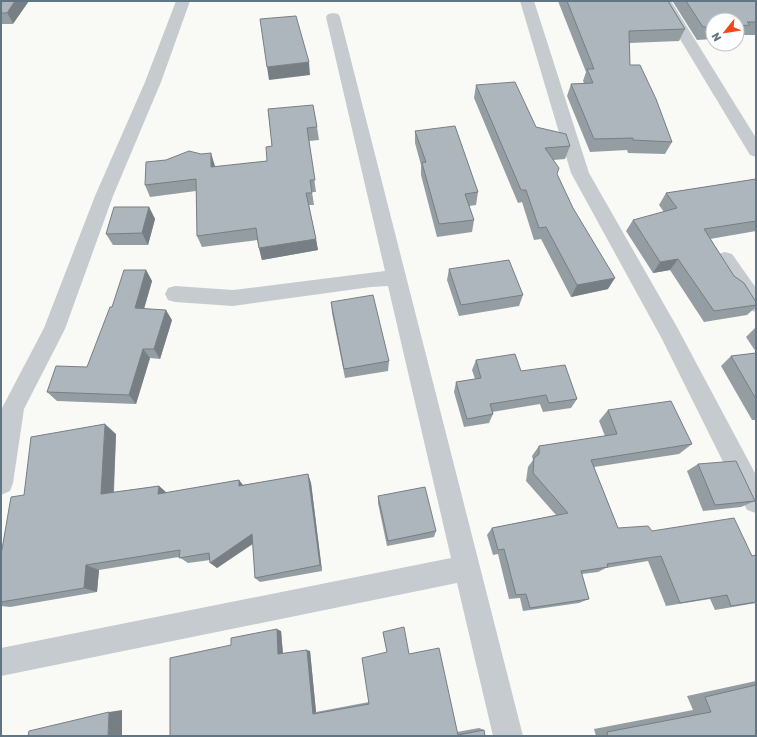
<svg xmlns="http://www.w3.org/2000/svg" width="757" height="737" font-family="Rubik,sans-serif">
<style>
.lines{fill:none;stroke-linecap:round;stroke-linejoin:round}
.minor{fill:#c6cbcf;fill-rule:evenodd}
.wall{fill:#949da2}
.shaded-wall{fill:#787f84}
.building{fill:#acb6bc;stroke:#787f84}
</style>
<rect width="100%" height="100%" fill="#f9f9f6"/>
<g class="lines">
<!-- minor -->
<g class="minor">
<path d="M176,1H190L161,82L113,196L65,329L24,409L13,483L10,491L1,495L2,408L44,328L95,196L145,82Z"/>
<path d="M520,1H534L589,173L677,327L756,475V513L747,510L662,339L571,173Z"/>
<path d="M657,1H671L756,138V157L750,155Z"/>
<path d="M333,13L338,14L340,17L523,736H493L457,583L1,676V648L451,558L388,286L371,287L233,306L175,302L168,300L165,294L168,288L175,286L233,290L385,271L326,17L328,14Z"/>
<path d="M725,252L732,254L756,288V312L749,310L715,259L718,254Z"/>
</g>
</g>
<!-- wall -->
<g class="wall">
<path d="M1,1L13,24H1Z"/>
<path d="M558,1H668L685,29L679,41L629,43L630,65L672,142L665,154L628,153L627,150L590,152L567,96L571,84L584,83L583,81L586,72Z"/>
<path d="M674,1H756V35H744L742,38H737V20H713V39L697,40L673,2Z"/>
<path d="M476,85L536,127L570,146L565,159L553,160L557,175L608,289L571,297L541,239L534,240L522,202L518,203L474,98Z"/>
<path d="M268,109L317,127L319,140L309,141L316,192H312L314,205H309L318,250L262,260L257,240L202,247L197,236L196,191L150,197L145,185L215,166V167L267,161L272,146Z"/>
<path d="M415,131L478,192L476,205L469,206L474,220L472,232L437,237L421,175V165L415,143Z"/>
<path d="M756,179V231L710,239L734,276L756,302V307L747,315L704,322L670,270L653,273L626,231L633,220L664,212L659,205L666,193Z"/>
<path d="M149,207L155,219L148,245H113L106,234Z"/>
<path d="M449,269L523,295L519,306L459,316L447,280Z"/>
<path d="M146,270L152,281L144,309L172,320L160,359L150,358L136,404L57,401L47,392L87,367L112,307Z"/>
<path d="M331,302L389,361L388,371L345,378L332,313Z"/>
<path d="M756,327V352L746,337Z"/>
<path d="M756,353V420H752L721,366L731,356Z"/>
<path d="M476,360L521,371L577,399L571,408L543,412L540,404L492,412L493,414L489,423L464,427L454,392L456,382L475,379L472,370Z"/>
<path d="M608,410L692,444L679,454L594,467L618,528L652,531L752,556L756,555V603L715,610L710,599L666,606L648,561L606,568L598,572L582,574L589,599L579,603L523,611L520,598L509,599L498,554L493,555L487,535L492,528L556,515L526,481L528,467L533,460L532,456L539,446L605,436L599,421Z"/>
<path d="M116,434L114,492L159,486L167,493L239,480L243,485L308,474L311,483L322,571L260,582L255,578L253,544L217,568L210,560L188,563L179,557L99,570L97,592L10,607L1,606V555L24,495Z"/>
<path d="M698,464L755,501L741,507L703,511L687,471Z"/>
<path d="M378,496L436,531L434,537L387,546L378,503Z"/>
<path d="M281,631L283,654L310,651L316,712L369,702L387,652L383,634V632L409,654L457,732L479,728L484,730L485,736H320L231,645Z"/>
<path d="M756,681V736H596L594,729L693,710L687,696Z"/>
</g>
<!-- shaded-wall -->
<g class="shaded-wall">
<path d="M15,1H29L13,24L7,13Z"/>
<path d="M309,62L310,75L269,80L267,67Z"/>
<path d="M211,153L215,166V180L211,167Z"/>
<path d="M149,207L155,219L148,245L142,233Z"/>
<path d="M316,239L318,250L262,260L259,248Z"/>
<path d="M678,259L670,270L653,273L660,262Z"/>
<path d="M146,270L152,281L141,319L135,308Z"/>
<path d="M615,278L608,289L571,297L577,285Z"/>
<path d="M166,310L172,320L160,359L154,349Z"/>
<path d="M143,349L150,358L136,404L129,395Z"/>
<path d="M105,424L116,434L113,502L101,494Z"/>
<path d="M308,474L311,483L322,571L320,565Z"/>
<path d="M239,480L245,488L239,486Z"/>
<path d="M159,486L168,494H158Z"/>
<path d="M252,534L258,540L217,568L210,563Z"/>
<path d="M86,565L99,570L97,592L84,588Z"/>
<path d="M277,629L281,631L283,655L278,654Z"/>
<path d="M307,650L310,651L316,712L313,714Z"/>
<path d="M122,710V736H108L109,712Z"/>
</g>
<!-- building -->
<g class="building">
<path d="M1,1H15L7,13H1Z"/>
<path d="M567,1H668L685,29L629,31L630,65H640L656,99L672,142L633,140V138L594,139L571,84L593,83L587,69H594Z"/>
<path d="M686,1H756V22H747L750,25L737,26V20H713V27H703Z"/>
<path d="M296,16L309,62L267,67L260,19Z"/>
<path d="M515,82L536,127L566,134L570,146L545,148L559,168L557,174L573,208L615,278L577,285L546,227L539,228L526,190H521L476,85Z"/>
<path d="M313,105L317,127L307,128L315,180H310L312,193H306L316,239L259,248L256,228L197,236L196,179L145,185L146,162L166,160L189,151L201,154L211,153V167L267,161L266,147L272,146L268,109Z"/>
<path d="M455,126L478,192L465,194L474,220L439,224L422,163L426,162L415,131Z"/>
<path d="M756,179V221L704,229L734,276L744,283L756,302V305L714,311L678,259L660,262L633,220L677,208L666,193Z"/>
<path d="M114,207H149L142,233L106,234Z"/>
<path d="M509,260L523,295L461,305L449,269Z"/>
<path d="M124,270H146L135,308L166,310L154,349H143L129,395L47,392L56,366L87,367L110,307H112Z"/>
<path d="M373,295L389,361L344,369L331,302Z"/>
<path d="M756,353V399L731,356Z"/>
<path d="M515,354L521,371L565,365L577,399L549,403L546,395L490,404L493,414L467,419L456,382L481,378L476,360Z"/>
<path d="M671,401L692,444L591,460L618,528L648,526L652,531L734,518L752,556L756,555V602L731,606L727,595L680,603L661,556L607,564L608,567L581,571L589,599L530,608L526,594L516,595L504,549L498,550L492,528L568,513L533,473L534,458L539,454V446L617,434L608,410Z"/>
<path d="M105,424L101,494L159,486L158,494L239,480V486L308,474L320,565L255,578L252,534L210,563L209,553L179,558L180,550L86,565L84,588L1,602V555L11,497L24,495L31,437Z"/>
<path d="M736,461L755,501L715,505L698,464Z"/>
<path d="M425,487L436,531L388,541L378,496Z"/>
<path d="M404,627L409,654L439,648L458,735L484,730L485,736H170V658L231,645V638L277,629L278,654L307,650L313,714L369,704L362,658L387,652L383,632Z"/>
<path d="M756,685V736H608L607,732L711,712L705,697Z"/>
<path d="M109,712L108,736H28L29,731Z"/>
</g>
<!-- border -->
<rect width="757" height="737" fill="none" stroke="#617684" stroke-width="4"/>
<!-- north arrow -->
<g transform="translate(725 32) rotate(240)"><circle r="19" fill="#ffffff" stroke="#c0c8ce"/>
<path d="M0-3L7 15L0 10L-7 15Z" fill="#f5461a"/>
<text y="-6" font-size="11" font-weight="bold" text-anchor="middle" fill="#617684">N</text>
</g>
</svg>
